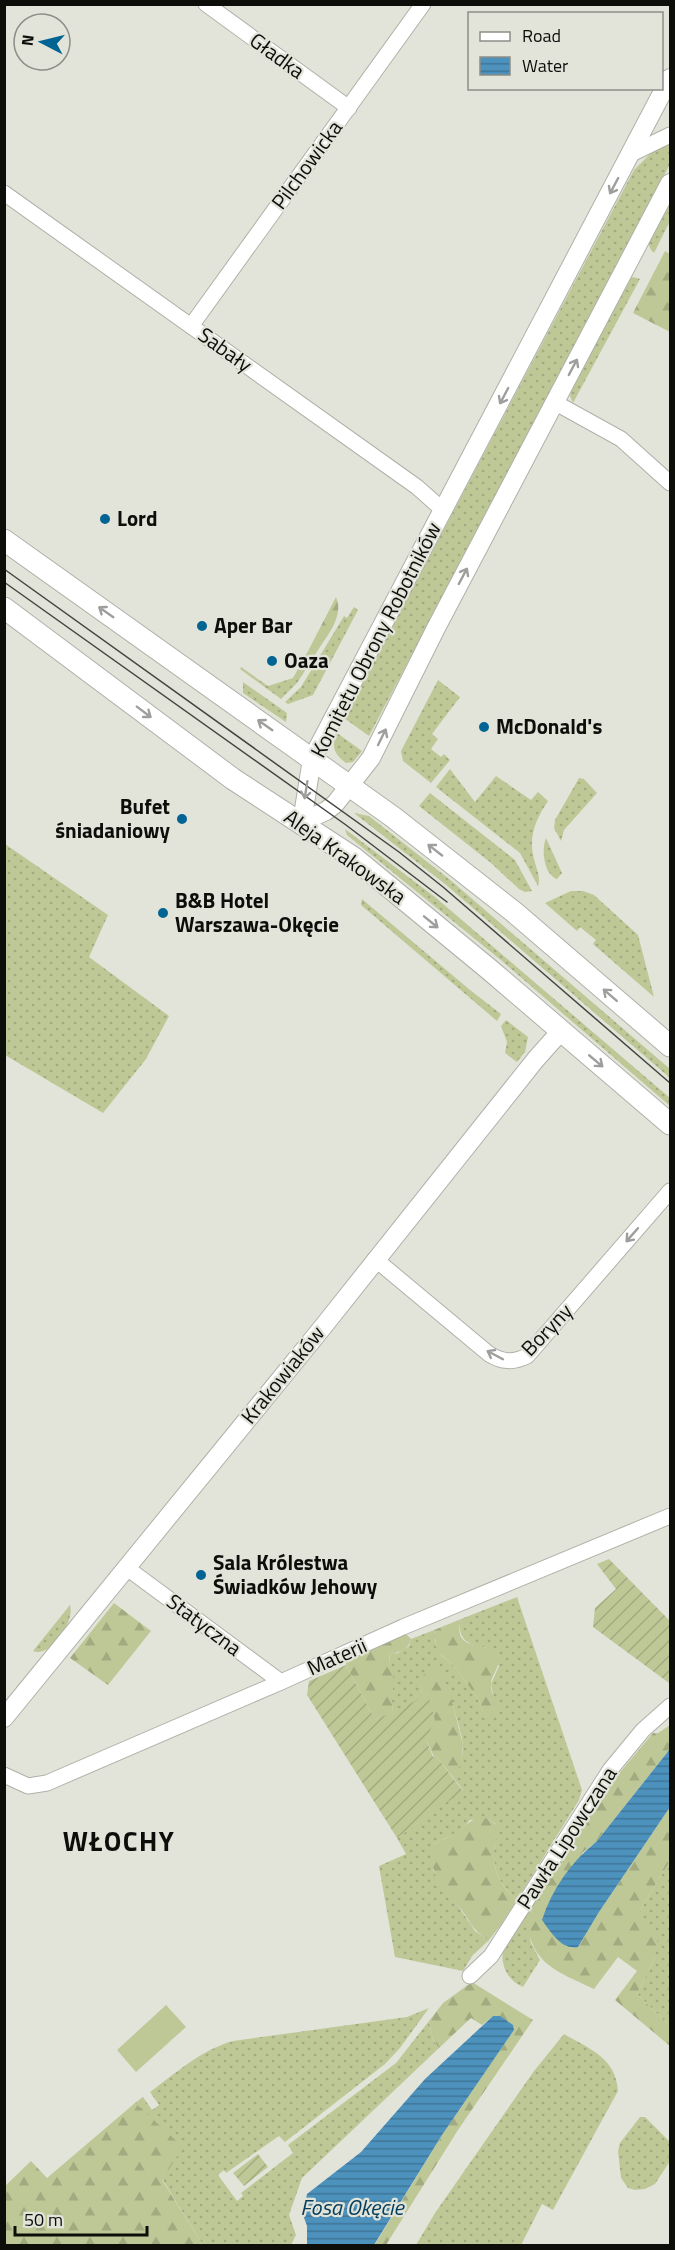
<svg xmlns="http://www.w3.org/2000/svg" width="675" height="2250" font-family="'Titillium Web',sans-serif">
<style>
.grass{fill:url(#grass-dots)}
.forest{fill:url(#forest-firs)}
.park{fill:#bec896}
.garden{fill:url(#garden-furrows)}
.water{fill:url(#water-rules)}
.lines{fill:none;stroke-linecap:round;stroke-linejoin:round}
.minor-casing{stroke:#afb1a8;stroke-width:17}
.tertiary-casing{stroke:#afb1a8;stroke-width:20}
.secondary-casing{stroke:#afb1a8;stroke-width:23}
.minor{stroke:#fff;stroke-width:15}
.tertiary{stroke:#fff;stroke-width:18}
.secondary{stroke:#fff;stroke-width:21}
.tram{stroke:#444540;stroke-width:1.5}
.oneway{stroke:#9e9f9d}
.poi-dot{fill:#026493;stroke:#e2e4da;stroke-width:2}
.labels{text-anchor:middle;stroke-width:4.5;stroke-linejoin:round;paint-order:stroke}
.street-label{font-size:21px;fill:#0d0e0a;stroke:#e2e4da}
.poi-label{font-size:21px;font-weight:bold;fill:#0d0e0a;stroke:#e2e4da;text-anchor:start}
.water-label{font-size:22px;font-style:italic;fill:#043d5c;stroke:#e2e4da}
.district-label{font-size:27px;font-weight:bold;letter-spacing:1.5px;fill:#0d0e0a;stroke:#e2e4da}
</style>
<defs>
<pattern id="grass-dots" width="8" height="8" patternUnits="userSpaceOnUse" patternTransform="scale(1.5)"><rect width="8" height="8" fill="#bec896"/><path d="M2 2h.1M6 6h.1" fill="none" stroke="#a2ab80" stroke-width="1.8" stroke-linecap="round"/></pattern>
<pattern id="forest-firs" width="22" height="20" patternUnits="userSpaceOnUse" patternTransform="scale(1.5)"><rect width="22" height="20" fill="#bec896"/><path d="M5 1l3.5 6h-7zM16 11l3.5 6h-7z" fill="#a2ab80"/></pattern>
<pattern id="garden-furrows" width="10" height="10" patternUnits="userSpaceOnUse" patternTransform="scale(1.5)"><rect width="10" height="10" fill="#bec896"/><path d="M-1 1l2-2M0 10L10 0M9 11l2-2" fill="none" stroke="#a2ab80"/></pattern>
<pattern id="water-rules" width="6" height="5" patternUnits="userSpaceOnUse" patternTransform="scale(1.5)"><rect width="6" height="5" fill="#4d91bd"/><path d="M0 2.5h6" fill="none" stroke="#3e7598"/></pattern>
</defs>
<rect width="100%" height="100%" fill="#e2e4da"/>
<!-- grass -->
<g class="grass">
<path d="M670,143V164L369,736L344,718L634,170L654,150Z"/>
<path d="M670,201V221L654,253L651,250L648,243Z"/>
<path d="M633,277L640,279L573,403L570,396L572,388L630,279Z"/>
<path d="M354,607L358,610L313,695L288,704L285,702L301,687L344,616L347,618Z"/>
<path d="M308,651L315,655L297,683L281,699L240,669L241,667L268,686L293,678Z"/>
<path d="M438,680L460,697L432,734L438,739L431,749L441,757L444,754L450,760L431,783L403,761L401,751Z"/>
<path d="M243,682L287,713L286,722L243,693Z"/>
<path d="M337,733L362,751L353,762L346,763C334,754 331,747 337,733Z"/>
<path d="M450,769L475,802L496,776L531,800L538,792L548,801C536,819 528,836 534,859C536,868 541,876 538,886L520,853L436,787Z"/>
<path d="M579,778L584,779L597,793L564,830L561,841L554,828L555,820Z"/>
<path d="M430,793L515,860L532,891L525,892L519,889L491,863L419,806Z"/>
<path d="M354,813L369,816L449,879L670,1069V1078L445,884Z"/>
<path d="M345,829L435,897L670,1098V1106L502,961L347,835Z"/>
<path d="M546,838L562,873L557,879C544,875 541,850 546,838Z"/>
<path d="M5,844L108,915L89,957L169,1016L146,1059L103,1113L5,1055Z"/>
<path d="M571,891H583L594,895L638,935L654,997L593,944L596,940L580,927L577,931L545,903Z"/>
<path d="M362,899L470,990L501,1014L497,1021L361,905Z"/>
<path d="M506,1020L528,1037L525,1052L517,1062L505,1053L507,1042L501,1026Z"/>
<path d="M517,1597L582,1790L579,1800L517,1900C502,1887 493,1873 494,1853C494,1843 497,1835 496,1824L486,1818L470,1820C461,1832 447,1838 433,1844V1870L438,1879L450,1899L459,1907L475,1931L489,1940L472,1956L463,1971L395,1957L379,1866L406,1854L397,1838L463,1790L452,1776C473,1751 458,1729 452,1701L420,1684L423,1698L393,1712C390,1698 394,1686 392,1672C391,1665 388,1662 390,1654L398,1653L409,1646L411,1639L434,1630L436,1645L441,1655L454,1666L479,1700L483,1712L493,1694L491,1684L499,1666L485,1647C468,1646 456,1638 461,1619Z"/>
<path d="M70,1605C75,1622 51,1658 33,1651Z"/>
<path d="M670,1861V2026L637,1994L655,1957L639,1912Z"/>
<path d="M527,1913L531,1943L540,1960L523,1987C508,1981 500,1965 503,1949Z"/>
<path d="M429,2008L400,2048L385,2064L285,2142L279,2136L226,2173L224,2170L218,2175L237,2201L243,2196L241,2193L293,2153L288,2145L396,2063L429,2021L433,2040L439,2048L302,2178L289,2215L296,2235L291,2245H203L162,2179L135,2103L143,2097L152,2110L159,2105L150,2092C176,2073 201,2050 233,2041L407,2017Z"/>
<path d="M564,2034C590,2049 616,2058 618,2091L553,2210L542,2204L521,2245H416L435,2213L534,2071Z"/>
<path d="M640,2117H645L670,2142V2161L655,2184L645,2189L635,2190L628,2188L621,2178L618,2151L620,2143Z"/>
</g>
<!-- forest -->
<g class="forest">
<path d="M665,251L670,254V332L633,313Z"/>
<path d="M336,597C345,617 325,638 315,655L308,651Z"/>
<path d="M114,1603L151,1631L108,1685L70,1658Z"/>
<path d="M461,1619C452,1654 486,1639 495,1654C504,1666 491,1673 491,1685C491,1694 497,1703 498,1712L490,1717L483,1712L479,1700L454,1666L437,1651L434,1630Z"/>
<path d="M400,1635H407L411,1639C408,1650 401,1652 390,1654C388,1661 390,1662 392,1668C396,1682 390,1697 393,1712L375,1720L346,1665V1660Z"/>
<path d="M437,1668L443,1676L452,1701L463,1745L461,1765L452,1776L436,1756L434,1757L426,1739L428,1695L423,1698L420,1684L424,1674Z"/>
<path d="M670,1725V1749L597,1841L582,1853L555,1937C562,1943 568,1950 578,1947L599,1912L670,1807V1861L639,1912L658,1938L655,1957L637,1994L670,2026V2046L615,2000L637,1971L618,1957L594,1989C554,1970 528,1963 527,1913L616,1777L653,1733H658Z"/>
<path d="M477,1817L486,1818L497,1825C497,1835 494,1843 494,1854C493,1873 502,1888 517,1900L500,1926L489,1940C471,1929 472,1924 461,1909C458,1906 454,1903 450,1900C437,1885 428,1863 433,1844L447,1838Z"/>
<path d="M472,1982L533,2020L458,2130L386,2245L374,2246L442,2135L514,2030L493,2016L482,2025L471,2018L439,2048L433,2040L429,2021L443,2003Z"/>
<path d="M135,2103L183,2147L162,2180L203,2245H5V2186L31,2161L47,2178Z"/>
</g>
<!-- park -->
<path class="park" d="M166,2005L186,2027L136,2072L117,2050Z"/>
<!-- garden -->
<g class="garden">
<path d="M609,1559L670,1621V1681L669,1683L593,1627L595,1608L616,1589L597,1564Z"/>
<path d="M346,1665L375,1720L428,1695L435,1720L426,1739L433,1757L436,1756L463,1791L397,1838L307,1695L309,1681Z"/>
<path d="M258,2154L268,2167L244,2186L233,2173Z"/>
</g>
<!-- water -->
<g class="water">
<path d="M670,1749V1807L599,1912L578,1947C562,1951 550,1931 542,1920C552,1889 571,1862 597,1841Z"/>
<path d="M493,2016H500L513,2025L514,2030L442,2135L374,2245H307V2226L303,2215L307,2194L361,2152L425,2079Z"/>
</g>
<g class="lines">
<defs>
<g id="minor">
<path d="M206,4L349,108"/>
<path d="M631,154L670,135"/>
<path d="M4,193L417,487L443,510"/>
<path d="M191,326L423,4"/>
<path d="M554,402L621,439L670,483"/>
<path d="M375,1259L489,1354C502,1362 513,1363 527,1356L670,1191"/>
<path d="M127,1568L281,1682"/>
<path d="M4,1775L28,1786L47,1783L281,1682L403,1627L670,1516"/>
<path d="M470,1976L491,1956L610,1770L643,1730L670,1706"/>
</g>
<g id="tertiary">
<path d="M302,822L312,759L670,78"/>
<path d="M302,822L326,811L335,804L371,758L436,628L670,183"/>
<path d="M4,1718L322,1328L536,1059L561,1031"/>
</g>
<g id="secondary">
<path d="M4,540L393,817L514,912L670,1046"/>
<path d="M4,608L233,779L354,858L490,970L670,1124"/>
</g>
</defs>
<!-- minor casing -->
<use href="#minor" class="minor-casing"/>
<!-- tertiary casing -->
<use href="#tertiary" class="tertiary-casing"/>
<!-- secondary casing -->
<use href="#secondary" class="secondary-casing"/>
<!-- minor -->
<use href="#minor" class="minor"/>
<!-- tertiary -->
<use href="#tertiary" class="tertiary"/>
<!-- secondary -->
<use href="#secondary" class="secondary"/>
<!-- tram -->
<g class="tram">
<path d="M4,569L399,852L443,887L670,1083"/>
<path d="M4,582L346,825L447,902"/>
</g>
</g>
<!-- one-way arrows -->
<defs><path id="oneway-shaft" d="M-6 0H5M1.5-3L5.5 0L1.5 3" fill="none" stroke-width="1.6" stroke-linecap="round" stroke-linejoin="round" transform="scale(1.5)"/></defs>
<g class="oneway">
<use href="#oneway-shaft" transform="translate(614 186) rotate(118)"/>
<use href="#oneway-shaft" transform="translate(573 367) rotate(-62)"/>
<use href="#oneway-shaft" transform="translate(504 396) rotate(118)"/>
<use href="#oneway-shaft" transform="translate(463 576) rotate(-62)"/>
<use href="#oneway-shaft" transform="translate(106 612) rotate(-145)"/>
<use href="#oneway-shaft" transform="translate(144 712) rotate(37)"/>
<use href="#oneway-shaft" transform="translate(265 725) rotate(-145)"/>
<use href="#oneway-shaft" transform="translate(382 737) rotate(-64)"/>
<use href="#oneway-shaft" transform="translate(306 790) rotate(99)"/>
<use href="#oneway-shaft" transform="translate(435 850) rotate(-142)"/>
<use href="#oneway-shaft" transform="translate(431 922) rotate(39)"/>
<use href="#oneway-shaft" transform="translate(610 995) rotate(-139)"/>
<use href="#oneway-shaft" transform="translate(596 1061) rotate(40)"/>
<use href="#oneway-shaft" transform="translate(632 1235) rotate(131)"/>
<use href="#oneway-shaft" transform="translate(495 1355) rotate(-152)"/>
</g>
<!-- markers -->
<g class="poi-dot">
<circle cx="105" cy="519" r="6"/>
<circle cx="202" cy="626" r="6"/>
<circle cx="272" cy="661" r="6"/>
<circle cx="484" cy="727" r="6"/>
<circle cx="182" cy="819" r="6"/>
<circle cx="163" cy="913" r="6"/>
<circle cx="201" cy="1575" r="6"/>
</g>
<g class="labels">
<!-- street labels -->
<g class="street-label">
<text transform="translate(277 56) rotate(36)" y="7">Gładka</text>
<text transform="translate(307 165) rotate(-54)" y="7">Pilchowicka</text>
<text transform="translate(225 350) rotate(36)" y="7">Sabały</text>
<text transform="translate(376 640) rotate(-63)" y="7">Komitetu Obrony Robotników</text>
<text transform="translate(345 857) rotate(36)" y="7">Aleja Krakowska</text>
<text transform="translate(547 1330) rotate(-46)" y="7">Boryny</text>
<text transform="translate(283 1375) rotate(-51)" y="7">Krakowiaków</text>
<text transform="translate(204 1625) rotate(37)" y="7">Statyczna</text>
<text transform="translate(337 1657) rotate(-24)" y="7">Materii</text>
<text transform="translate(567 1838) rotate(-57)" y="7">Pawła Lipowczana</text>
</g>
<!-- poi labels -->
<g class="poi-label">
<text x="117" y="526">Lord</text>
<text x="214" y="633">Aper Bar</text>
<text x="284" y="668">Oaza</text>
<text x="496" y="734">McDonald's</text>
<text x="170" y="814" text-anchor="end">Bufet<tspan x="170" dy="24">śniadaniowy</tspan></text>
<text x="175" y="908">B&amp;B Hotel<tspan x="175" dy="24">Warszawa-Okęcie</tspan></text>
<text x="213" y="1570">Sala Królestwa<tspan x="213" dy="24">Świadków Jehowy</tspan></text>
</g>
<!-- water labels -->
<g class="water-label">
<text x="352" y="2215">Fosa Okęcie</text>
</g>
<!-- district labels -->
<g class="district-label">
<text x="119" y="1851">WŁOCHY</text>
</g>
</g>
<!-- border -->
<rect width="675" height="2250" fill="none" stroke="#0d0e0a" stroke-width="12"/>
<!-- legend -->
<rect x="468" y="12" width="195" height="78" fill="#e2e4da" stroke="#8d8e87" stroke-width="1.5"/>
<rect x="480" y="32" width="30" height="9" fill="#ffffff" stroke="#8d8e87" stroke-width="1.5"/>
<text x="522" y="42" font-size="18" fill="#0d0e0a">Road</text>
<rect x="480" y="57" width="30" height="18" fill="url(#water-rules)" stroke="#8d8e87" stroke-width="1.5"/>
<text x="522" y="72" font-size="18" fill="#0d0e0a">Water</text>
<!-- north arrow -->
<g transform="translate(42 42) rotate(277)"><circle r="28" fill="#e2e4da" stroke="#8d8e87" stroke-width="1.5"/>
<path d="M0-4.5L10 22L0 15L-10 22Z" fill="#026493"/>
<text y="-9" font-size="16" font-weight="bold" text-anchor="middle" fill="#0d0e0a">N</text>
</g>
<!-- scale -->
<path d="M15 2226v9h132v-9" fill="none" stroke="#0d0e0a" stroke-width="3"/>
<text x="24" y="2226" font-size="18" fill="#0d0e0a" stroke="#e2e4da" stroke-width="4.5" paint-order="stroke">50 m</text>
</svg>
